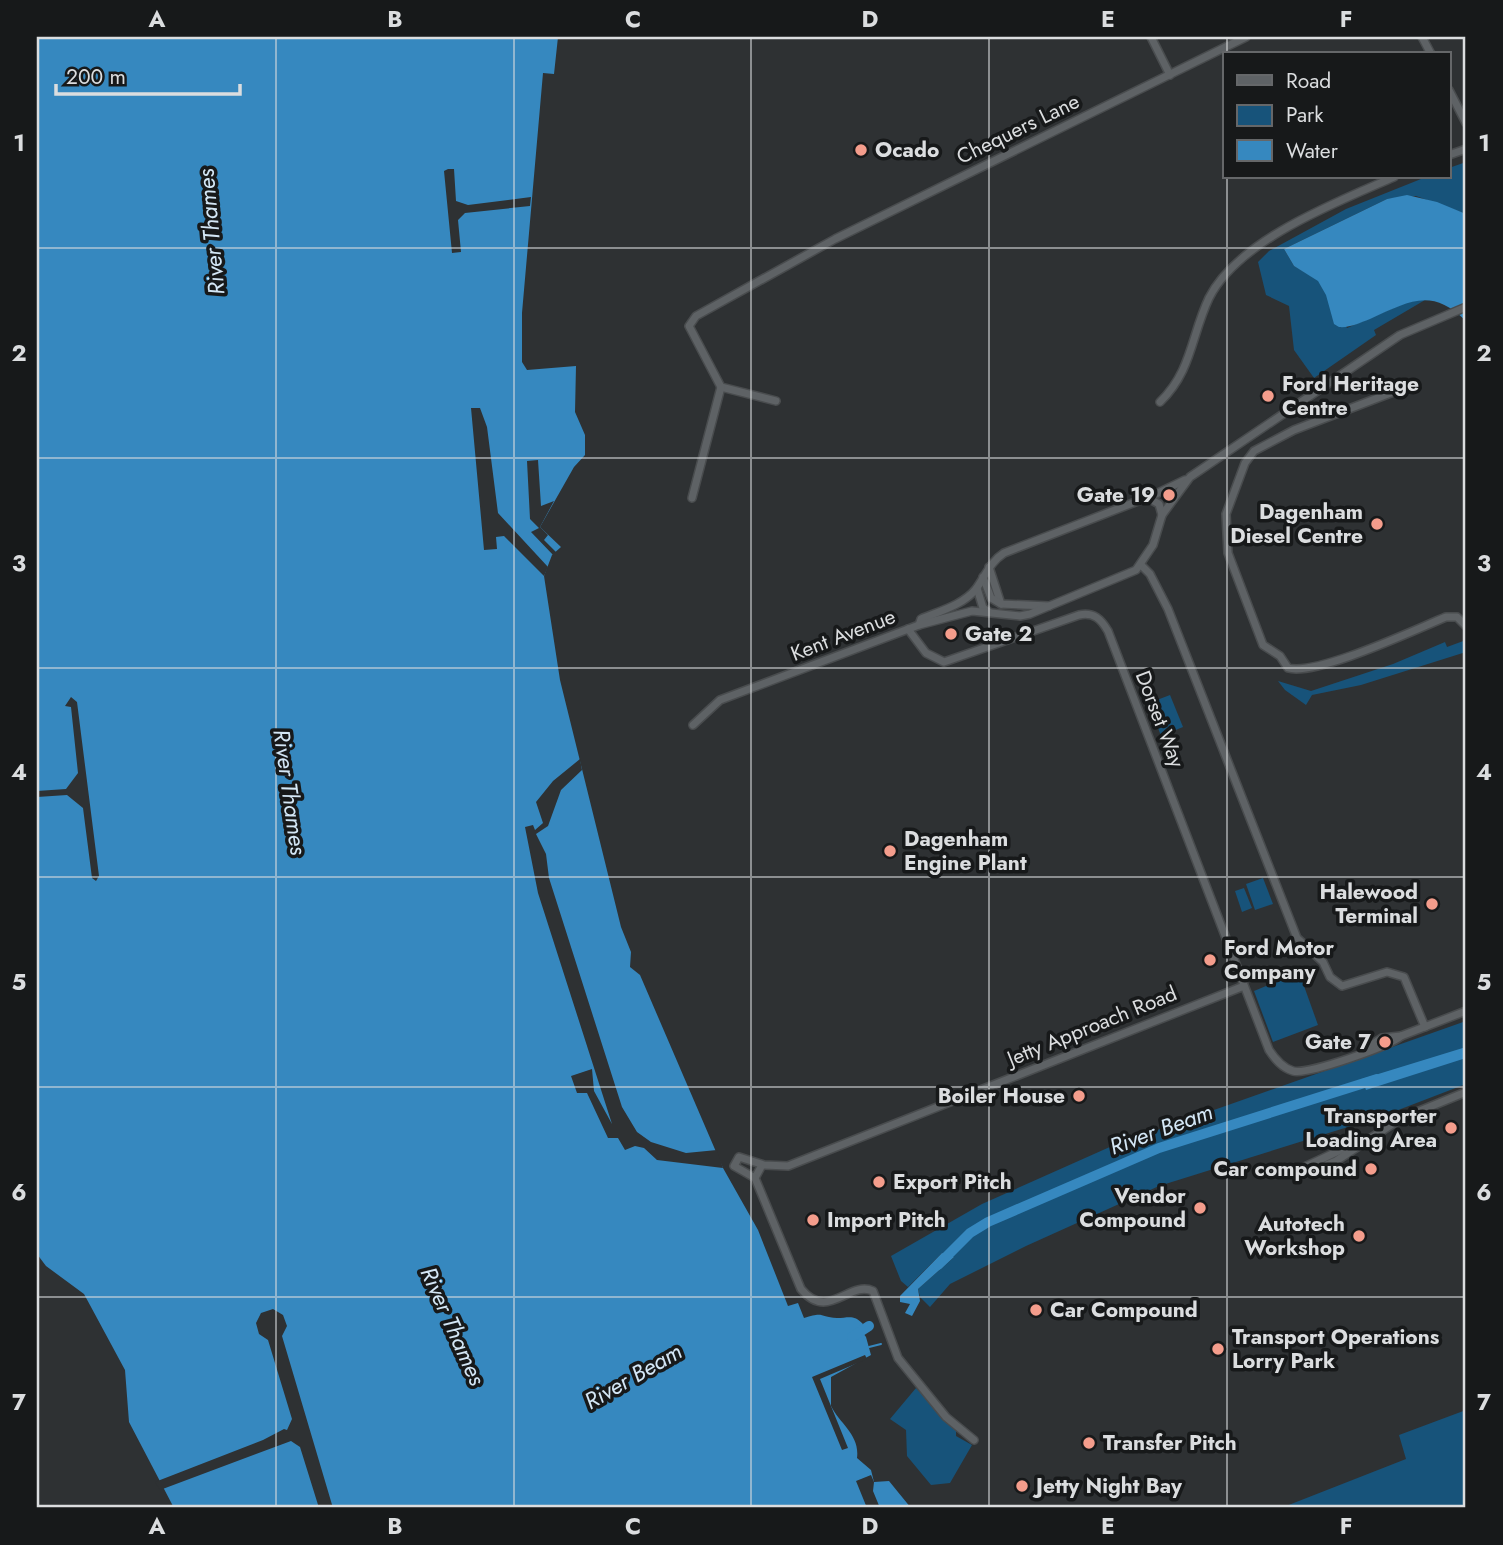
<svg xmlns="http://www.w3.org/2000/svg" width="1503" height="1545" font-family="Jost,sans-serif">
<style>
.green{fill:#17537a}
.water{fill:#3688bf}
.pier{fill:#2e3133}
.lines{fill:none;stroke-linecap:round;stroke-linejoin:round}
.stream{stroke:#3688bf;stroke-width:2}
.river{stroke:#3688bf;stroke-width:10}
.minor-casing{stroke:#494c4e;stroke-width:10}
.minor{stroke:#5e6265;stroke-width:7}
.grid{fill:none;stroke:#dbdddf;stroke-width:2;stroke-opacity:0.55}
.poi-dot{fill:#f49d8c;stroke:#17191a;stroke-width:2.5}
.labels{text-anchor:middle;stroke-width:7;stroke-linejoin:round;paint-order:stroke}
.street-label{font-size:21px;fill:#dbdddf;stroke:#17191a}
.poi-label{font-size:21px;font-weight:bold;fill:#dbdddf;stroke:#17191a;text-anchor:start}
.water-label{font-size:23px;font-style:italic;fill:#d4e7f6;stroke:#17191a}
.neatline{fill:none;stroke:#dbdddf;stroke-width:2.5}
.grid-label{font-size:23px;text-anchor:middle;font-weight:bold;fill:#dbdddf}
</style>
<rect width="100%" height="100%" fill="#2e3133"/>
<!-- green -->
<g class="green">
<path d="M1466,162V214L1416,196L1387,199L1284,249L1294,266L1318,280L1347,328L1412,300H1425L1374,330L1376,335L1314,378L1294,350L1289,306L1266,295L1258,262L1269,251L1346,209L1426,177H1449V168Z"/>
<path d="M1466,640V652L1361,685L1312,695L1306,705L1285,690L1278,681L1311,691L1393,664L1445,642L1447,647Z"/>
<path d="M1170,695L1183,727L1161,736L1149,703Z"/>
<path d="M1263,878L1273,904L1255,910L1246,884Z"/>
<path d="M1244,888L1252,908L1242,912L1235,891Z"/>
<path d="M1299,972L1318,1025L1273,1042L1254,991Z"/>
<path d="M1466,1021V1084L1380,1117L1159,1186L1026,1246L950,1284L930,1307L920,1297L918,1289L954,1257L942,1253L908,1287L901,1281L891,1256L982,1204L1112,1146Z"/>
<path d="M916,1388L956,1430V1436L972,1445L950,1483L931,1485L907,1456L906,1430L890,1419Z"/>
<path d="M1466,1410V1508H1281L1406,1459L1399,1435Z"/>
</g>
<!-- water -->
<g class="water">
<path d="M37,37H558L554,74L543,73L522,313V362L527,370L576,366L575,412L585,435V455L574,467L540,527L561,547L552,555L544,576L560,680L621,927L631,952L630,967L640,975L723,1168L758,1230L788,1306L798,1303L804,1318C824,1311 820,1317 837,1318C848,1318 854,1314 863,1324L860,1329L866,1337L871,1355L831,1377V1406C840,1424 860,1435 857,1458L871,1470L874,1482L889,1481L911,1508H174L129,1422L125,1370L84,1294L46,1266L37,1254Z"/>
<path d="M1407,195L1437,202L1466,214V321C1431,287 1410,301 1370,319C1359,323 1350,328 1339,327L1334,324L1326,295L1318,281L1294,266L1284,249L1387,199Z"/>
<path d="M1466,1047V1058L1366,1090L1362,1079Z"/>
<path d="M942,1253L954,1257L918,1289L920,1301L912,1316L905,1313L910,1304L900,1302V1296Z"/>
</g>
<!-- pier -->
<g class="pier">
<path d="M448,169H454L456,201L468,205L531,197L530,206L465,213L458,220L461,252L452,253L444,171Z"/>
<path d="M471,408H480L487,427L498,513L548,567L544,576L504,536L496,537L497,549L484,550Z"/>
<path d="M538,460L541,506L554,501L540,527L548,535L544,540L558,554L555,557L531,532L539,528L530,519L527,461Z"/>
<path d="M71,697L77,702L99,876L96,881L92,878L83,808L67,795L37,797V791L66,789L78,773L71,707L65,706Z"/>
<path d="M580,759L582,770L561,790L548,826L536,834L546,854L549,878L622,1107L637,1132L651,1142L686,1153L717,1150L723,1168L657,1160L644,1148L635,1146L625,1150L618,1138H608L587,1093H577L571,1076L592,1069L594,1091L612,1124L538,893L525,827L533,825L535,830L543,823L536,802L553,781Z"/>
<path d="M273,1309L283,1315L287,1326L282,1336L333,1508H319L300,1447L291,1441L160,1490L155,1482L263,1440L284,1429L287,1430L292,1419L268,1340L259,1334L256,1323L261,1313Z"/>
<path d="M865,1355L867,1359L820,1379L848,1448L842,1450L812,1377Z"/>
<path d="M871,1475L874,1482L873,1491L880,1508H867L856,1481Z"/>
</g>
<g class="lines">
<!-- stream -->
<path class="stream" d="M869,1347L881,1344"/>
<!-- river -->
<g class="river">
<path d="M938,1265L970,1233L988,1222L1159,1148L1377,1079"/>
<path d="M852,1337L869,1326"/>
</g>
<defs>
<g id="minor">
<path d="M1151,37L1170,75"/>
<path d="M1422,37L1431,54"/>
<path d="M1449,90L1466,123"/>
<path d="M1449,155L1466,149"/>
<path d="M1409,386L1294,430L1254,451L1245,463L1226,514L1228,553L1263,645L1280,656L1288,668C1317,676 1414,630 1446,617H1457L1466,626"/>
<path d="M776,401L721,387L689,326L696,316L835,239L1246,37"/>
<path d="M1160,402C1192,371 1191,336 1209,298C1238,240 1337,202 1394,177"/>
<path d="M692,498L721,387"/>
<path d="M1148,498L1159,504L1162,515"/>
<path d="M1141,565L1150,574L1168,609L1297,938L1323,962L1330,977L1342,986L1387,972L1404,977L1425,1027"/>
<path d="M989,567L1001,604L1049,606"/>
<path d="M983,577L991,598L1001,604"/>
<path d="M977,588L983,608L988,611"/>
<path d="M919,625L921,619C940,611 963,605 976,589C986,575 990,562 1004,553L1156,494L1185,480"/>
<path d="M908,629L926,653L944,662L1079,615C1094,612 1101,619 1108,631L1269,1050C1275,1059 1282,1068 1293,1071C1308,1075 1390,1046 1401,1036"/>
<path d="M693,725L720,700L919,625L972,611L1020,616L1030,614L1136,570L1153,545L1162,515L1190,477L1400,335L1466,307"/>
<path d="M1364,1050L1382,1038L1401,1036L1466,1011"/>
<path d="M762,1165L755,1178L801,1289C828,1322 849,1280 873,1291L898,1358L946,1417L974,1440"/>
<path d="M1300,1169L1358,1142"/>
<path d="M1302,1175L1336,1161L1400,1119L1466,1092"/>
<path d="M755,1178L734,1166L739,1157L764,1165L788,1166L1244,986"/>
</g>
</defs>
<!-- minor casing -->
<use href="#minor" class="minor-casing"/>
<!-- minor -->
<use href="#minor" class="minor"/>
</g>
<!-- grid -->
<path class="grid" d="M276,37V1508M514,37V1508M751,37V1508M989,37V1508M1227,37V54M1227,177V1508M37,248H1466M37,458H1466M37,668H1466M37,877H1466M37,1087H1466M37,1297H1466"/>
<!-- markers -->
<g class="poi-dot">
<circle cx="861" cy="150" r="7"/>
<circle cx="1268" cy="396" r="7"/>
<circle cx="1169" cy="495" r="7"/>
<circle cx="1377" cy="524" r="7"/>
<circle cx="951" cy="634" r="7"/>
<circle cx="890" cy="851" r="7"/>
<circle cx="1432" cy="904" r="7"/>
<circle cx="1210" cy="960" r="7"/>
<circle cx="1385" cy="1042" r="7"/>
<circle cx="1079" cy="1096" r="7"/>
<circle cx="1451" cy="1128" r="7"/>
<circle cx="1371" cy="1169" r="7"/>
<circle cx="879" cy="1182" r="7"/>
<circle cx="1200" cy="1208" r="7"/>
<circle cx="813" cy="1220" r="7"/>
<circle cx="1359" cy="1236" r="7"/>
<circle cx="1036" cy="1310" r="7"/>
<circle cx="1218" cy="1349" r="7"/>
<circle cx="1089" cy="1443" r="7"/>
<circle cx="1022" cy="1486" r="7"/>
</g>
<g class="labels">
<!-- street labels -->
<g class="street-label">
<text transform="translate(1018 129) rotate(-26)" y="7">Chequers Lane</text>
<text transform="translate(843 635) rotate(-21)" y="7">Kent Avenue</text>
<text transform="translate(1160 719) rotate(69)" y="7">Dorset Way</text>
<text transform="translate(1092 1026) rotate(-22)" y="7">Jetty Approach Road</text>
</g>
<!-- poi labels -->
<g class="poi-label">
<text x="875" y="157">Ocado</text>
<text x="1282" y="391">Ford Heritage<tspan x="1282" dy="24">Centre</tspan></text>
<text x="1155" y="502" text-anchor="end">Gate 19</text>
<text x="1363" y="519" text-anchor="end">Dagenham<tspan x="1363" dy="24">Diesel Centre</tspan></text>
<text x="965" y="641">Gate 2</text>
<text x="904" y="846">Dagenham<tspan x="904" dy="24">Engine Plant</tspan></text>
<text x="1418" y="899" text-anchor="end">Halewood<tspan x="1418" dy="24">Terminal</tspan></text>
<text x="1224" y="955">Ford Motor<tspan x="1224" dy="24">Company</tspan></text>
<text x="1371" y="1049" text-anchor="end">Gate 7</text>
<text x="1065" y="1103" text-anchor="end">Boiler House</text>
<text x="1437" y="1123" text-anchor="end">Transporter<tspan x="1437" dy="24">Loading Area</tspan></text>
<text x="1357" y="1176" text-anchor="end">Car compound</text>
<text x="893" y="1189">Export Pitch</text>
<text x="1186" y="1203" text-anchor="end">Vendor<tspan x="1186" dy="24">Compound</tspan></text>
<text x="827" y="1227">Import Pitch</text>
<text x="1345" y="1231" text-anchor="end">Autotech<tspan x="1345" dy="24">Workshop</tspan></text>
<text x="1050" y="1317">Car Compound</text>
<text x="1232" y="1344">Transport Operations<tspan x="1232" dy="24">Lorry Park</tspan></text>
<text x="1103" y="1450">Transfer Pitch</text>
<text x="1036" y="1493">Jetty Night Bay</text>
</g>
<!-- water labels -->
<g class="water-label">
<text transform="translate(211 232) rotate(-95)" y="8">River Thames</text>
<text transform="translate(290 792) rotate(82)" y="8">River Thames</text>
<text transform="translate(1161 1129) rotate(-20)" y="8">River Beam</text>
<text transform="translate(453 1326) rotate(66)" y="8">River Thames</text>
<text transform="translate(633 1376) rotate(-30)" y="8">River Beam</text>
</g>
</g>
<!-- border -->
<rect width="1503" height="1545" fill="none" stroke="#17191a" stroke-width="77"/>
<!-- legend -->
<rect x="1223" y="52" width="228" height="126" fill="#17191a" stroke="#656769" stroke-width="2"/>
<rect x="1237" y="75" width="35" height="10" fill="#5e6265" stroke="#656769" stroke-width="2"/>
<text x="1286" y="88" font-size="21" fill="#dbdddf">Road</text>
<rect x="1237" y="105" width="35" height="21" fill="#17537a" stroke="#656769" stroke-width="2"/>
<text x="1286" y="122" font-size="21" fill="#dbdddf">Park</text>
<rect x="1237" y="140" width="35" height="21" fill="#3688bf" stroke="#656769" stroke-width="2"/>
<text x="1286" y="158" font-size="21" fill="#dbdddf">Water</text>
<!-- scale -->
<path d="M56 84v10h184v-10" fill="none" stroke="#dbdddf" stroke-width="3.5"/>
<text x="66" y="84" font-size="21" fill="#dbdddf" stroke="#17191a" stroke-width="5" paint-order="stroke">200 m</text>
<rect x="38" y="38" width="1426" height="1468" class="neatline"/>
<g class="grid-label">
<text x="157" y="27">A</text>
<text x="395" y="27">B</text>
<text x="633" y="27">C</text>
<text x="870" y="27">D</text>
<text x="1108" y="27">E</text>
<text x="1346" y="27">F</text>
<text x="19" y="151">1</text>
<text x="1484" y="151">1</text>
<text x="19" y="361">2</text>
<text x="1484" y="361">2</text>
<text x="19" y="571">3</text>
<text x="1484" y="571">3</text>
<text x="19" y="780">4</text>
<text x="1484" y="780">4</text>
<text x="19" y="990">5</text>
<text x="1484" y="990">5</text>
<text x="19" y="1200">6</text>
<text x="1484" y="1200">6</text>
<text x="19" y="1410">7</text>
<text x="1484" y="1410">7</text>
<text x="157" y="1534">A</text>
<text x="395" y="1534">B</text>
<text x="633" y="1534">C</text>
<text x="870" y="1534">D</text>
<text x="1108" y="1534">E</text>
<text x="1346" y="1534">F</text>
</g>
</svg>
